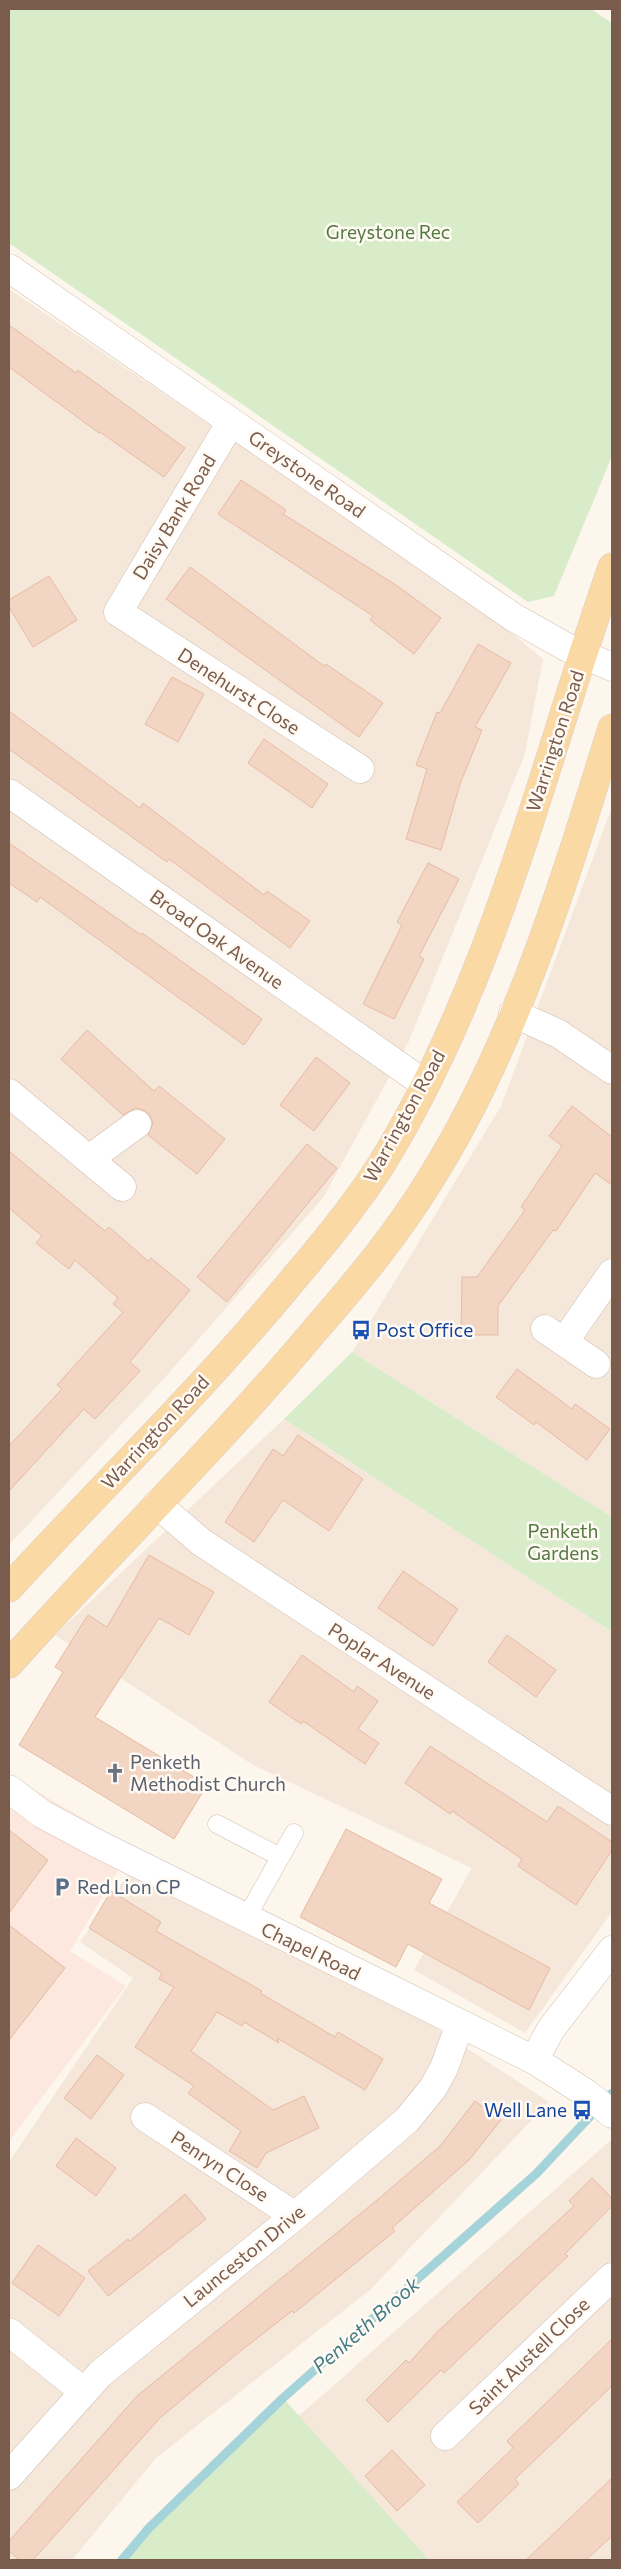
<svg xmlns="http://www.w3.org/2000/svg" width="621" height="2569" font-family="Commissioner,sans-serif">
<style>
.residential{fill:#f5e8da}
.commercial{fill:#fde8e0}
.green{fill:#d8ecc9}
.lines{fill:none;stroke-linecap:round;stroke-linejoin:round}
.stream{stroke:#a5d3da;stroke-width:9}
.building{fill:#f3d5c3;stroke:#e6bba3}
.lane-casing{stroke:#d1beb0;stroke-width:19}
.street-casing{stroke:#d1beb0;stroke-width:29}
.secondary-casing{stroke:#d6c0b0;stroke-width:29}
.primary-casing{stroke:#dad1cd;stroke-width:29}
.lane{stroke:#fff;stroke-width:18}
.street{stroke:#fff;stroke-width:28}
.secondary{stroke:#fff;stroke-width:28}
.primary{stroke:#fbd9a5;stroke-width:28}
.labels{text-anchor:middle;stroke-width:5;stroke-linejoin:round;paint-order:stroke}
.park-label{font-size:19px;fill:#537a41;stroke:#fffaf3}
.street-label{font-size:19px;fill:#7a5c4d;stroke:#fffaf3}
.transit-label{font-size:19px;fill:#164399;stroke:#fffaf3;text-anchor:start}
.worship-label{font-size:19px;fill:#5b616d;stroke:#fffaf3;text-anchor:start}
.service-label{font-size:19px;fill:#4e5e75;stroke:#fffaf3;text-anchor:start}
.water-label{font-size:20px;font-style:italic;fill:#437c86;stroke:#fffaf3}
</style>
<rect width="100%" height="100%" fill="#fdf6ec"/>
<!-- residential -->
<g class="residential">
<path d="M9,289L490,615L543,659L525,754L409,1041L323,1198L160,1383L9,1545Z"/>
<path d="M612,807V1517L352,1352L501,1106Z"/>
<path d="M284,1419L612,1632V1912L525,2033L414,1970L472,1868L253,1765L55,1635Z"/>
<path d="M134,1866L424,2020L549,2102L370,2290L156,2458L72,2560H9V2162L133,1978L80,1942Z"/>
<path d="M612,2139V2560H403L282,2428L308,2408Z"/>
</g>
<!-- commercial -->
<path class="commercial" d="M9,1775L132,1847L70,1951L126,1986L9,2141Z"/>
<!-- green -->
<g class="green">
<path d="M9,9H591L612,23V456L554,596L528,602L9,243Z"/>
<path d="M352,1352L612,1517V1632L284,1419Z"/>
<path d="M283,2398L429,2560H122L149,2528Z"/>
</g>
<g class="lines">
<!-- stream -->
<path class="stream" d="M122,2560L149,2528L283,2398L536,2174L612,2093"/>
</g>
<!-- building -->
<g class="building">
<path d="M9,325L76,373L78,370L185,448L164,477L100,432L99,433L9,367Z"/>
<path d="M241,480L286,510L283,514L396,585L441,618L414,654L370,620L373,616L218,514Z"/>
<path d="M190,567L324,666L326,664L383,703L359,737L166,599Z"/>
<path d="M49,576L77,620L33,647L9,607V600Z"/>
<path d="M478,644L511,663L475,727L482,730L460,784L441,850L406,839L427,769L416,765L437,712L440,713Z"/>
<path d="M172,677L204,694L178,742L145,724Z"/>
<path d="M9,711L140,808L143,803L264,895L267,891L310,921L290,948L169,859L167,862L9,749Z"/>
<path d="M264,739L328,784L312,808L248,763Z"/>
<path d="M9,843L141,935L142,933L262,1019L244,1045L40,897L37,902L9,883Z"/>
<path d="M428,863L459,879L419,956L424,959L394,1019L363,1004L402,925L397,922Z"/>
<path d="M87,1030L154,1091L159,1086L225,1139L197,1174L148,1135L153,1123L149,1114L143,1110L136,1108L123,1115L61,1059Z"/>
<path d="M316,1057L350,1083L314,1131L280,1105Z"/>
<path d="M572,1106L612,1137V1185L595,1173L556,1231L553,1230L498,1306V1335H461L462,1277H477L525,1210L521,1207L562,1146L549,1136Z"/>
<path d="M307,1144L337,1168L227,1302L197,1277Z"/>
<path d="M9,1151L105,1231L109,1227L148,1261L151,1258L190,1290L130,1362L140,1371L95,1419L84,1409L9,1491V1446L62,1389L57,1385L123,1312L113,1304L118,1298L75,1260L69,1269L36,1243L42,1236L9,1208Z"/>
<path d="M517,1369L572,1409L575,1404L610,1429L587,1460L536,1422L534,1425L496,1397Z"/>
<path d="M298,1435L363,1479L329,1531L283,1500L254,1542L225,1522L273,1449L283,1456Z"/>
<path d="M149,1555L214,1592L189,1635L159,1618L95,1717L207,1785L174,1839L19,1745L63,1672L55,1667L88,1615L107,1627Z"/>
<path d="M403,1571L458,1609L433,1646L378,1608Z"/>
<path d="M507,1635L556,1670L536,1697L488,1662Z"/>
<path d="M302,1655L354,1692L357,1686L378,1701L358,1729L379,1743L365,1764L303,1721L301,1724L269,1702Z"/>
<path d="M430,1746L547,1822L558,1806L612,1842V1850L576,1905L518,1866L522,1859L452,1811L450,1814L405,1783Z"/>
<path d="M346,1829L442,1879L429,1903L550,1968L529,2010L408,1944L396,1967L300,1917Z"/>
<path d="M9,1830L48,1860L9,1913Z"/>
<path d="M111,1891L161,1922L156,1931L262,1991L260,1993L335,2037L338,2032L383,2059L365,2090L277,2038L279,2043L244,2022L242,2026L217,2012L191,2051L273,2110L304,2096L319,2128L266,2153L257,2168L229,2151L241,2131L188,2093L194,2086L135,2047L174,1987L159,1979L162,1973L89,1928Z"/>
<path d="M9,1925L65,1968L9,2040Z"/>
<path d="M97,2055L124,2075L91,2119L64,2098Z"/>
<path d="M475,2101L501,2120L469,2160L392,2228L395,2231L294,2313L292,2311L233,2357L160,2418L33,2560H19L9,2551V2541L137,2396L382,2196L440,2146Z"/>
<path d="M76,2138L116,2168L96,2196L56,2166Z"/>
<path d="M592,2178L612,2198V2206L565,2254L568,2256L444,2373L441,2370L388,2422L366,2400L406,2360L409,2363L438,2331L574,2206L569,2201Z"/>
<path d="M185,2194L206,2219L108,2296L88,2271L128,2239L130,2241Z"/>
<path d="M38,2245L85,2278L59,2316L12,2283Z"/>
<path d="M612,2339V2386L515,2479L519,2484L478,2523L457,2502L513,2448L507,2441Z"/>
<path d="M392,2450L425,2485L397,2511L365,2476Z"/>
<path d="M612,2478V2536L586,2560H526Z"/>
</g>
<g class="lines">
<defs>
<g id="lane">
<path d="M217,1824L280,1857"/>
<path d="M246,1918L294,1833"/>
</g>
<g id="street">
<path d="M231,422L118,612L360,769"/>
<path d="M9,793L425,1084"/>
<path d="M513,1013L559,1034L612,1070"/>
<path d="M9,1093L122,1187"/>
<path d="M89,1159L137,1124"/>
<path d="M545,1329L596,1364"/>
<path d="M564,1342L612,1273"/>
<path d="M157,1504L201,1542L612,1811"/>
<path d="M534,2060L551,2029L612,1950"/>
<path d="M145,2117L295,2216"/>
<path d="M9,2332L83,2391"/>
<path d="M445,2436L612,2277"/>
<path d="M9,2476L100,2374L295,2216L407,2120L433,2088L444,2068L460,2024"/>
</g>
<g id="secondary">
<path d="M9,268L513,617L568,648L612,667"/>
<path d="M9,1789L42,1814L98,1844L534,2060L586,2093L612,2114"/>
</g>
<g id="primary">
<path d="M9,1588C104,1484 207,1385 296,1276C326,1241 356,1204 381,1165C494,982 542,768 612,567"/>
<path d="M9,1664C110,1551 219,1445 316,1329C357,1282 397,1234 430,1180C516,1043 564,882 612,728"/>
</g>
</defs>
<!-- lane casing -->
<use href="#lane" class="lane-casing"/>
<!-- street casing -->
<use href="#street" class="street-casing"/>
<!-- secondary casing -->
<use href="#secondary" class="secondary-casing"/>
<!-- primary casing -->
<use href="#primary" class="primary-casing"/>
<!-- lane -->
<use href="#lane" class="lane"/>
<!-- street -->
<use href="#street" class="street"/>
<!-- secondary -->
<use href="#secondary" class="secondary"/>
<!-- primary -->
<use href="#primary" class="primary"/>
</g>
<!-- icons -->
<defs>
<symbol id="bus-bare" viewBox="-9 -9 18 18"><path d="M-5-6H5V4H4V6H2V4H-2V6H-4V4H-5ZM-3.5-4V0h7V-4ZM-3.5 1.2v1.5H-2V1.2ZM2 1.2v1.5H3.5V1.2Z" fill="#1a4fb4" stroke="#fffaf3" stroke-width="2.5" paint-order="stroke"/></symbol>
<symbol id="church-bare" viewBox="-9 -9 18 18"><path d="M-1.2-6h2.4v3.5h3.3v2.4h-3.3V6h-2.4V-.1h-3.3v-2.4h3.3Z" fill="#6b7280" stroke="#fffaf3" stroke-width="2.5" paint-order="stroke"/></symbol>
<symbol id="parking-bare" viewBox="-9 -9 18 18"><path d="M-3.5-5.5H1a3.5 3.5 0 0 1 0 7H-1V5.5H-3.5ZM-1-3.4V-.6H.8a1.4 1.4 0 0 0 0-2.8Z" fill="#5c6f8a" stroke="#fffaf3" stroke-width="2.5" paint-order="stroke"/></symbol>
</defs>
<g fill-rule="evenodd">
<use href="#bus-bare" x="347" y="1316" width="28" height="28"/>
<use href="#church-bare" x="101" y="1759" width="28" height="28"/>
<use href="#parking-bare" x="48" y="1873" width="28" height="28"/>
<use href="#bus-bare" x="568" y="2096" width="28" height="28"/>
</g>
<g class="labels">
<!-- park labels -->
<g class="park-label">
<text x="388" y="239">Greystone Rec</text>
<text x="563" y="1538">Penketh<tspan x="563" dy="22">Gardens</tspan></text>
</g>
<!-- street labels -->
<g class="street-label">
<text transform="translate(307 474) rotate(35)" y="7">Greystone Road</text>
<text transform="translate(174 517) rotate(-59)" y="7">Daisy Bank Road</text>
<text transform="translate(239 691) rotate(33)" y="7">Denehurst Close</text>
<text transform="translate(555 741) rotate(-72)" y="7">Warrington Road</text>
<text transform="translate(217 939) rotate(35)" y="7">Broad Oak Avenue</text>
<text transform="translate(404 1116) rotate(-61)" y="7">Warrington Road</text>
<text transform="translate(155 1432) rotate(-47)" y="7">Warrington Road</text>
<text transform="translate(382 1661) rotate(33)" y="7">Poplar Avenue</text>
<text transform="translate(311 1951) rotate(26)" y="7">Chapel Road</text>
<text transform="translate(220 2166) rotate(33)" y="7">Penryn Close</text>
<text transform="translate(244 2256) rotate(-39)" y="7">Launceston Drive</text>
<text transform="translate(529 2356) rotate(-44)" y="7">Saint Austell Close</text>
</g>
<!-- transit labels -->
<g class="transit-label">
<text x="376" y="1337">Post Office</text>
<text x="567" y="2117" text-anchor="end">Well Lane</text>
</g>
<!-- worship labels -->
<g class="worship-label">
<text x="130" y="1769">Penketh<tspan x="130" dy="22">Methodist Church</tspan></text>
</g>
<!-- service labels -->
<g class="service-label">
<text x="77" y="1894">Red Lion CP</text>
</g>
<!-- water labels -->
<g class="water-label">
<text transform="translate(366 2325) rotate(-41)" y="7">Penketh Brook</text>
</g>
</g>
<!-- border -->
<rect width="621" height="2569" fill="none" stroke="#7a5c4d" stroke-width="20"/>
</svg>
